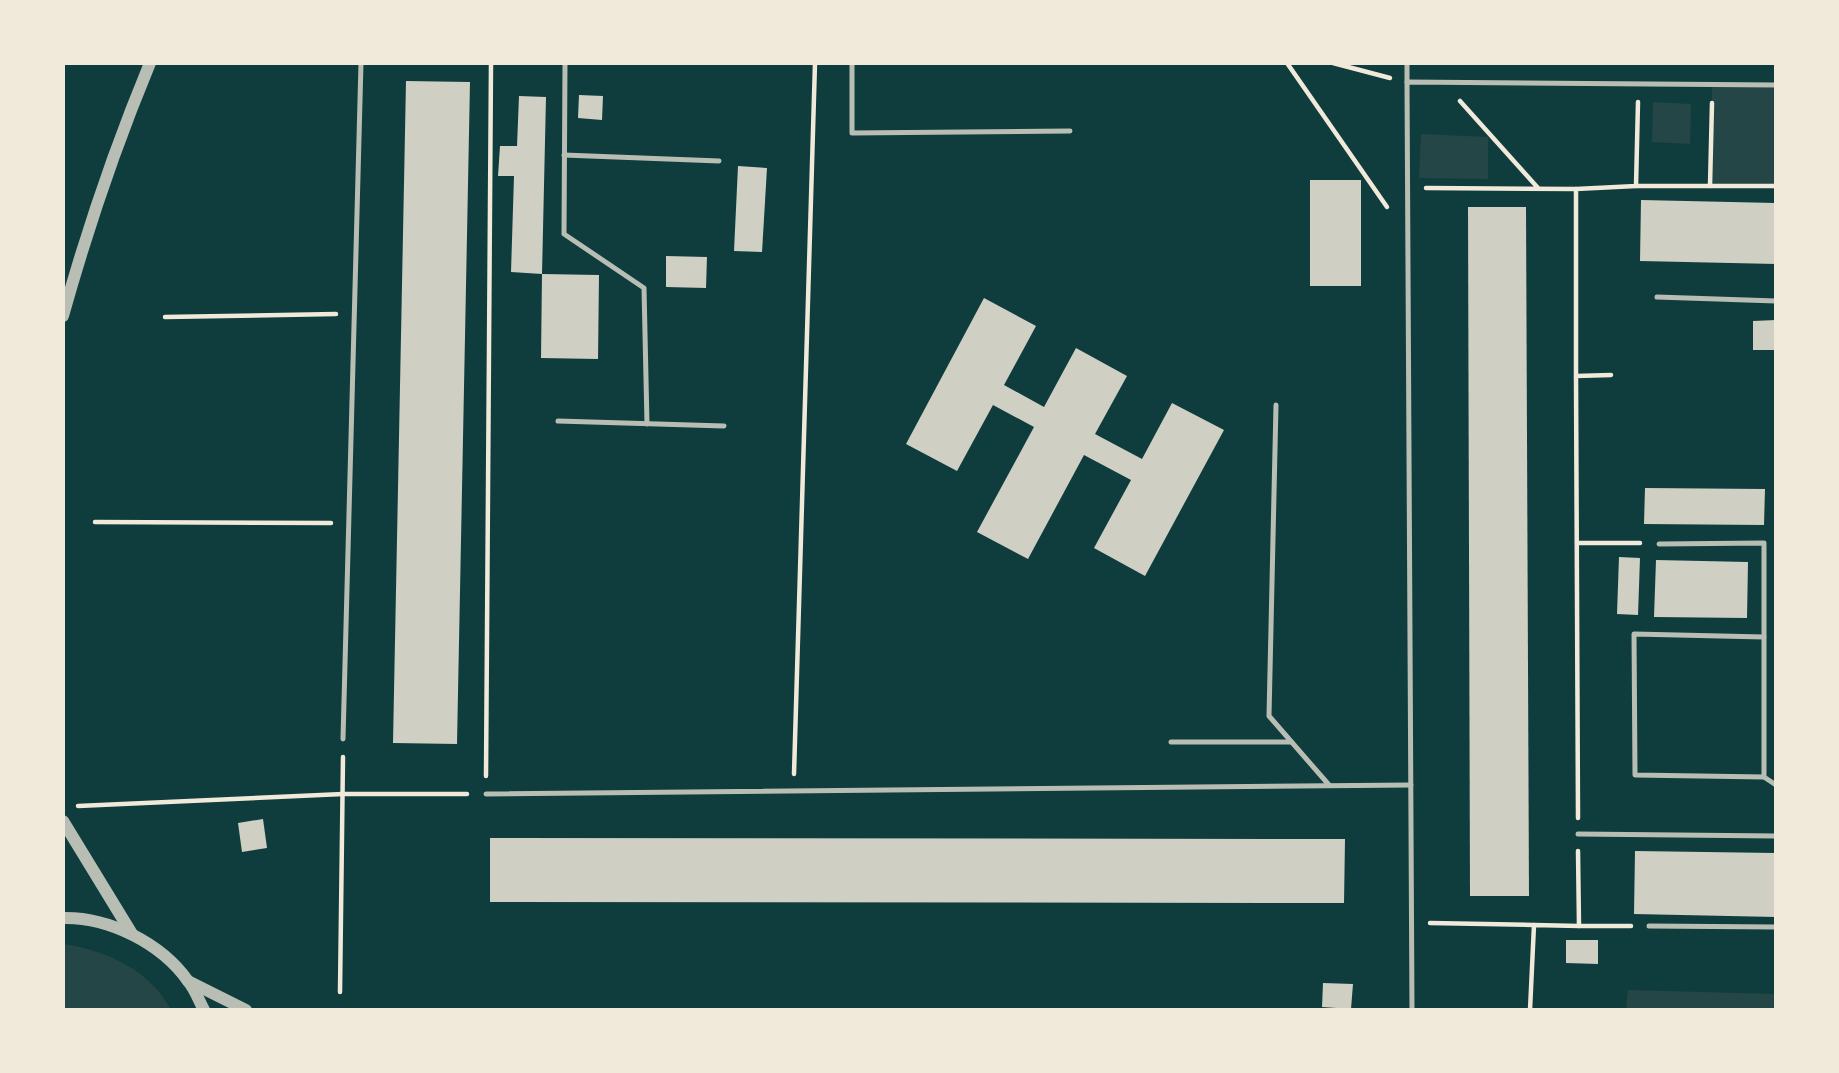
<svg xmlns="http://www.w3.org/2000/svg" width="1839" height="1073" font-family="'Roboto Condensed',sans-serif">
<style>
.green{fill:#244646}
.building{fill:#cfcfc3}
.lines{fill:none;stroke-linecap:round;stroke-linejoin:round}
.path{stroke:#f1e9da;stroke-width:4.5}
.service{stroke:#b8beb3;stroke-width:5}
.tertiary{stroke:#b8beb3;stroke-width:12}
</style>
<rect width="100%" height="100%" fill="#0f3d3e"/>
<!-- green -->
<g class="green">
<path d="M1776,85V186H1710L1712,86Z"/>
<path d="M1653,102L1691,104L1690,144L1652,142Z"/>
<path d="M1421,134L1488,137V179L1419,178Z"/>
<path d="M63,944C106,950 150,970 171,1010H63Z"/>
<path d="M1628,990L1776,994V1010H1626Z"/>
</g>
<!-- building -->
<g class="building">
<path d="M406,81L470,82L457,744L393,743Z"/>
<path d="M579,95L603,96L602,120L578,118Z"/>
<path d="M519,96L546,97L542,274L511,272L514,176H498L500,146H517Z"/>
<path d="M738,166L767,168L762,252L734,251Z"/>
<rect x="1310" y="180" width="51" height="106"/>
<path d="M1641,200L1776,203V264L1640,261Z"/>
<path d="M1468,207H1526L1529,896H1470Z"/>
<path d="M666,256L707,257L706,288L666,287Z"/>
<path d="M542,274L599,275L598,359L541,358Z"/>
<path d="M984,298L1036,326L1004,385L1044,407L1076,348L1127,376L1095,434L1142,459L1172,403L1224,430L1145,576L1094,548L1131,480L1084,455L1028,559L977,532L1034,427L993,405L957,471L906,444Z"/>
<path d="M1776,320V350H1753V321Z"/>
<path d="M1645,488L1765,489L1764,525L1644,524Z"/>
<path d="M1619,557L1640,558L1638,615L1617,614Z"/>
<path d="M1656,560L1748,562L1747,618L1654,617Z"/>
<path d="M263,819L267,848L242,852L238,823Z"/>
<path d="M490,838L1345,839L1344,903L490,902Z"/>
<path d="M1635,851L1776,853V917L1634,914Z"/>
<path d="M1566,940H1598V964L1566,963Z"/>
<path d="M1323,983L1353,984L1351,1009L1322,1007Z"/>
</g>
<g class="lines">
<!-- path -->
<g class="path">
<path d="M1287,63L1387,207"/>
<path d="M1333,63L1390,78"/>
<path d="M1460,101L1538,188"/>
<path d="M1636,186H1776"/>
<path d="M1710,186L1712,103"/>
<path d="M1426,188L1576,189"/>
<path d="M165,317L336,314"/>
<path d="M1576,376V189L1636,186L1638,102"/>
<path d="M95,522L331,523"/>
<path d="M1577,543H1640"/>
<path d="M794,774L815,63"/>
<path d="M486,776L491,63"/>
<path d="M78,806L343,794H467"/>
<path d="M1578,818L1576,376L1611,375"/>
<path d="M1430,923L1534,925"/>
<path d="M1579,926H1631"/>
<path d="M340,992L343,757"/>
<path d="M1530,1010L1534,925L1579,926L1578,851"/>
</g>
<!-- service -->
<g class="service">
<path d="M565,63L564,234L644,288L647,424"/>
<path d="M852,63V133L1070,131"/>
<path d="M1407,82V63"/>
<path d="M564,155L719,161"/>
<path d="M1657,297L1776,301"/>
<path d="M1276,405L1269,716L1329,785"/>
<path d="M558,421L724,426"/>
<path d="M1659,544L1764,543V777L1776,785"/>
<path d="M343,739L361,63"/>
<path d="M1171,742H1291"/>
<path d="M1764,777L1635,775L1634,634L1764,637"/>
<path d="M486,794L1411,785"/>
<path d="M1578,834L1776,836"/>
<path d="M1649,926L1776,927"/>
<path d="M1412,1010L1407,82L1776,85"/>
</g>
<!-- tertiary -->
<g class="tertiary">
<path d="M63,316C87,230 116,145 150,63"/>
<path d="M63,821L132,934"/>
<path d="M63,918C109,917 161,943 188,981C195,989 199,1001 204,1010"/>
<path d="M188,981L246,1010"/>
</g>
</g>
<!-- border -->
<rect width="1839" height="1073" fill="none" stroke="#f1e9da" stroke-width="130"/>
</svg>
